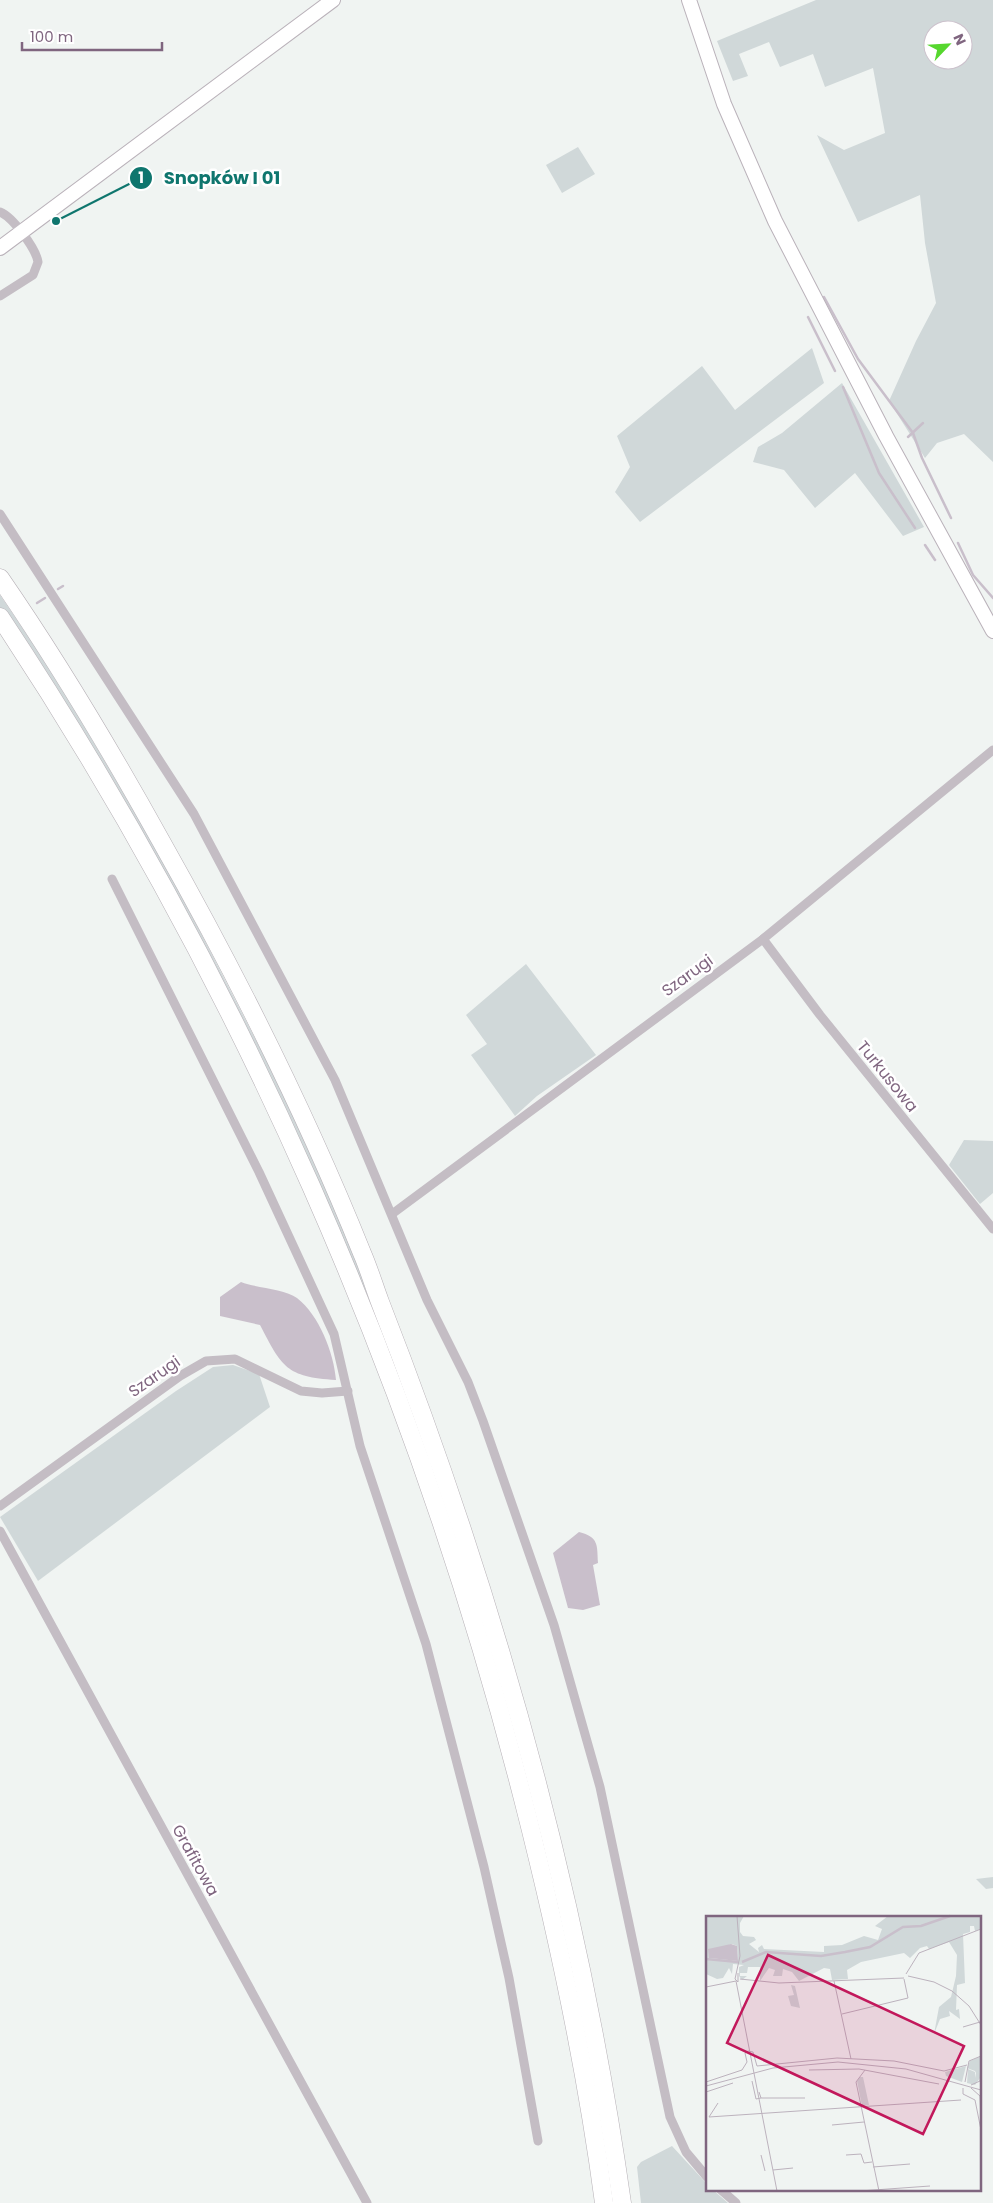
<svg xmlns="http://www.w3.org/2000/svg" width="993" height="2203" font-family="Poppins,sans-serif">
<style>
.green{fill:#d0d8d9;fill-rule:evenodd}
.water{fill:#c9bfcb}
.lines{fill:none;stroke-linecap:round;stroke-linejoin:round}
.stream{stroke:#c9bfcb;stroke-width:2.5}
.secondary-casing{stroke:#bab2ba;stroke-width:16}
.highway-casing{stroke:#b6b0b6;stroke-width:19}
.street{stroke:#c4bdc4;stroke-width:9}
.secondary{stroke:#fff;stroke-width:14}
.highway{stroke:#fff;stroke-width:18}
.labels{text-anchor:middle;stroke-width:5;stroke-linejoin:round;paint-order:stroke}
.street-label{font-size:16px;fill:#7f657f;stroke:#fff}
.inset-river{fill:none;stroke:#c9bfcb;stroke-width:2.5}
.inset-road{fill:none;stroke:#bcb2bd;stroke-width:1}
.view{fill:#c2185b;fill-opacity:0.15;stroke:#c2185b;stroke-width:2.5}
.inset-edge{fill:none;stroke:#7f657f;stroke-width:2.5}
.leader{fill:none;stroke:#0f766e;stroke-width:2}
.callout-dot{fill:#0f766e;stroke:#fff;stroke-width:2}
.mark-label{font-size:15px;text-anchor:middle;font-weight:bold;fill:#fff}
.callout-label{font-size:18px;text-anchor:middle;font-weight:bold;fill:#0f766e;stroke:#fff;stroke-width:5;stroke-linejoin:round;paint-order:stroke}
</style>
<rect width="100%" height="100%" fill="#f0f4f2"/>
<!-- green -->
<g class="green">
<path d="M816,0H993V462L964,434L937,443L925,458L889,401L916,341L936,303L925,243L920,195L858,222L817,135L844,150L885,133L873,68L825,87L813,54L780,67L769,42L739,54L748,76L733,81L717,41ZM933,30H963V60H933Z"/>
<path d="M578,147L595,174L562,193L546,165Z"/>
<path d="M812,348L824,383L640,522L615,492L630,467L617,436L702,366L735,410Z"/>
<path d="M842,383L924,527L903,536L855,473L815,508L784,470L753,462L758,447L782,433Z"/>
<path d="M0,595L52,671L169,871L282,1091L356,1257L460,1538L554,1872L547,1874L495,1675L273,1093L0,609Z"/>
<path d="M526,964L596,1055L537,1096L515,1116L471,1055L487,1044L466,1015Z"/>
<path d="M964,1140L993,1141V1193L980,1204L949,1165Z"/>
<path d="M233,1365L259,1374L270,1407L38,1581L0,1517L176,1391L213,1367Z"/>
<path d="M993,1877V1888L986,1889L976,1879Z"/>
<path d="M672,2146L707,2184V2189H712L728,2203H641L637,2167L641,2162Z"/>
</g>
<!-- water -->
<g class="water">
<path d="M241,1282C256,1288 285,1289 297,1298C319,1315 334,1353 336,1380C286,1377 282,1367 260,1325L220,1316V1297Z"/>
<path d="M579,1532C599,1537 597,1545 598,1563L593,1565L600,1605L583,1610L568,1608L553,1553Z"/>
</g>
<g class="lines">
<!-- stream -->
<g class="stream">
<path d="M824,297L858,359L913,433L922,458L951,518"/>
<path d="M808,317L835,371"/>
<path d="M843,387L879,473L915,528"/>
<path d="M908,437L923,423"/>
<path d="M958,543L973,575L993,598"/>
<path d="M925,545L935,560"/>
<path d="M58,589L63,586"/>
<path d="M37,603L45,598"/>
</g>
<defs>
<g id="secondary">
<path d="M689,0L724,104L775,221L886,436L993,631"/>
<path d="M0,248L333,0"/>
</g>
<g id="highway">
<path d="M0,578C58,662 111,751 161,841C236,974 305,1111 362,1253C369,1269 374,1286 380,1302C494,1594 578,1893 622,2203"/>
<path d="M0,617C239,977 416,1380 523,1799C557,1932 586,2067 604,2203"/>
</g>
</defs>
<!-- secondary casing -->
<use href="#secondary" class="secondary-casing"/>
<!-- highway casing -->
<use href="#highway" class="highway-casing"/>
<!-- street -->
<g class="street">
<path d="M0,212C13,217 36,249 38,262L33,275L0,296"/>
<path d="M0,514L194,814L335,1080L427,1300L468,1382L483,1421L554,1625L600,1787L670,2117L686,2152L707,2177"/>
<path d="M112,879L259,1172L334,1334L360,1446L426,1644L484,1867L509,1978L538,2141"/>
<path d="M763,939L820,1015L993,1229"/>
<path d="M392,1214L763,939L993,750"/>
<path d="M0,1506L180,1376L206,1361L235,1359L301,1391L322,1393L348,1391"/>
<path d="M0,1531L367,2203"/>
<path d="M720,2189L736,2203"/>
</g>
<!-- secondary -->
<use href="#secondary" class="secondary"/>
<!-- highway -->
<use href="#highway" class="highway"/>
</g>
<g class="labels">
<!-- street labels -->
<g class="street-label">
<text transform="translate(687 975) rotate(-36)" y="6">Szarugi</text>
<text transform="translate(888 1076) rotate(51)" y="6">Turkusowa</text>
<text transform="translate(154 1376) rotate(-35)" y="6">Szarugi</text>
<text transform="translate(196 1860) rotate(61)" y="6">Grafitowa</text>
</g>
</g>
<!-- overview -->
<g transform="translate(706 1916)">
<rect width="275" height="275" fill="#f0f4f2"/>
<path d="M0,0H38L34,7V16L37,20L48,21L50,24L43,28L53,36L52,32L56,29L58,33L118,36V30L136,29L158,20L172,24L176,13L169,10L182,0H275V13L269,15L268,10H264V16L257,18L259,67L251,69L250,94L253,93L254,103L243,95L244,100L234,103L228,118L233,91L245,81L250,60L251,39L243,26L223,33L221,30L214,32L204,42L198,37L155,46L141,54L142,63L126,64L124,53L118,52L93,65L86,56L77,53L76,60H67L69,54L63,52L54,65V51H42L41,57H34V60H41L36,64L33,60V51L38,49L27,48L26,58L23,52L17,62L11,63L0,58ZM26,28L31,30L32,45L3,42L7,34ZM85,69L89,70L94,92L85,90L82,80L88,79ZM275,140L274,162L269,169L261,167L262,153L269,156V162L270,157L269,155L261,152L264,145ZM260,150L256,166L240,160L239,156ZM154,161H157L163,189L156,190L151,165Z" fill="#d0d8d9" fill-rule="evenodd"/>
<path d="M25,28L31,30L32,45L3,42L2,33Z" fill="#c9bfcb"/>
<path class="inset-river" d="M0,43L32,46M36,46L60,36L115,40L139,36L164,31L197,11L215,10L244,0"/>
<path class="inset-road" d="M31,0L34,40L29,63L32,66V57M200,58L213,37L275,13M202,60L228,66L246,75L263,90L275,109M34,63L73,67L198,62M30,65L71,275M128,65L145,143M0,71L30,65M136,98L202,82L198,63M257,111L274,106M42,135L47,136L51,150L131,142L188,145L238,155L261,149M103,154L153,153L233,168M159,154L150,166L173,275M46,165L50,183L55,182L53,176M0,166L36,154L41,146L39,137L42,135M259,166L263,145L275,140M265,169L274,165L275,148M0,170L67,152L132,146L200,153L275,174M257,172V178L269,184L275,214M265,172L274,180L275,206M0,176L27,167M55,182H99M3,201L255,184M3,201L12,187M126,209L158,206M55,239L59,255M140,239L155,238L158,247L166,246M167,251L204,248M67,254L87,252M154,275L224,270"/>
<path class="view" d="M62,39L258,130L217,218L21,127Z"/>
<rect width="275" height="275" class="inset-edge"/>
</g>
<!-- callouts -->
<path class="leader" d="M56 221L141 178"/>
<g class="callout-dot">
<circle cx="56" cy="221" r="5"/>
<circle cx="141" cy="178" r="12"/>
</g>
<g class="mark-label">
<text x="141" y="183">1</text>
</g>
<g class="callout-label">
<text x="222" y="184">Snopków I 01</text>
</g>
<!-- north arrow -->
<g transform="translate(948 45) rotate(65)"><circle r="24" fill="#ffffff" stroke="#ccc1cc"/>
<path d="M0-4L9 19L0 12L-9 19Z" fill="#56d72e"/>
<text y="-8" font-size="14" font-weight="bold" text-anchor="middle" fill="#7f657f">N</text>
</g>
<!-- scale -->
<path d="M22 42v8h140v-8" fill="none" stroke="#7f657f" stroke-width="2.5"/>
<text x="30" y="42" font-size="15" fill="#7f657f" stroke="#ffffff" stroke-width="4" paint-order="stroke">100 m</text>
</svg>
